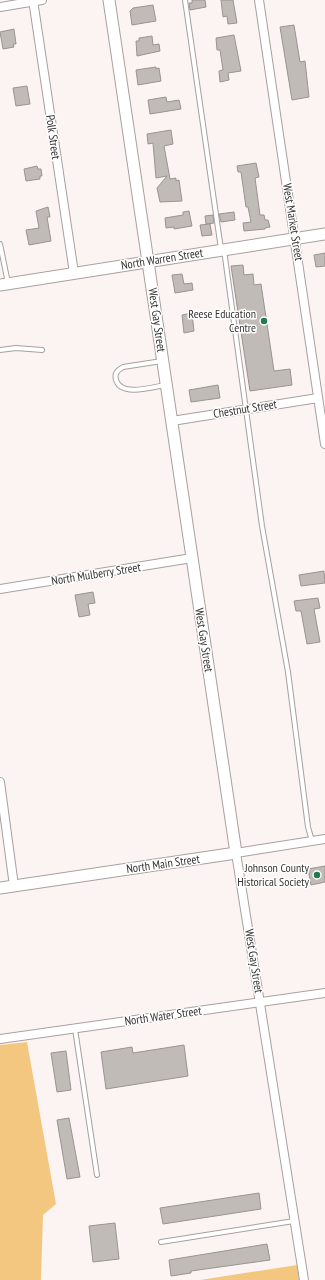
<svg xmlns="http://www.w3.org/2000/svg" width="325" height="1280" font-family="'PT Sans Narrow',sans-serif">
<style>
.green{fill:#f4c780}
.building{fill:#c1bbb7;stroke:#9a9491}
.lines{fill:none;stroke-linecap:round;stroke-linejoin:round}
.service-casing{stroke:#a8a0a0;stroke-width:6}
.minor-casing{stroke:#a8a0a0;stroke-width:10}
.tertiary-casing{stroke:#a8a0a0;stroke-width:13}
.service{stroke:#fff;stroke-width:4}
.minor{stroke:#fff;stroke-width:8}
.tertiary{stroke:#fff;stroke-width:11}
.poi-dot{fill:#237a4e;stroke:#fff;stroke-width:1.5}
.labels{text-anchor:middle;stroke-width:3;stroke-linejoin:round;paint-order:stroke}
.street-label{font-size:12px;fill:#363332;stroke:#fff}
.poi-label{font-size:12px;fill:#363332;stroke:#fff;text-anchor:end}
</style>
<rect width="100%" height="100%" fill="#fcf4f3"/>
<!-- green -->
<g class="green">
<path d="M27,1042L56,1204L43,1215L41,1280H0V1045Z"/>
<path d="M297,1265L299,1280H200Z"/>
</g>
<!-- building -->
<g class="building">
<path d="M192,0H205L206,7L190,10L189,3H192Z"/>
<path d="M221,0H233L237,23L228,24L227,16L223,17Z"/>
<path d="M153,5L156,21L132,25L130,11L133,8Z"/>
<path d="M294,25L300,62L305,61L309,97L292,100L280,27Z"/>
<path d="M14,29L16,44H13L14,47L3,49L0,32Z"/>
<path d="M234,35L241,71L228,73L229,80L220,82L219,71L223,70L220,50H217L216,38Z"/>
<path d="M152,36L153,45L159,44L160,51L137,56L136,41H139V38Z"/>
<path d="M156,67V69L159,68L161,81L138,85L136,70Z"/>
<path d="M27,86L30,104L16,106L13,88Z"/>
<path d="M166,97L167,102L179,100L181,109L150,114L148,100Z"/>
<path d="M171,130L173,144L164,146L170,179L176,178V181L179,180L182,201L160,202L157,188L167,176L156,178L153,143L148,144L147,134Z"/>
<path d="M256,163L259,177L255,178L260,215H264L265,220H268L270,227L265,228V229L244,231L243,223L251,222L248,207H246L241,172H238L237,166Z"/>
<path d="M37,166L38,169H41L42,176H40V179L26,181L24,169Z"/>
<path d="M48,207L50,217H47L51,241L29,245L26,230L39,228L36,211Z"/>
<path d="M189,211L192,226L174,229V227L166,228L165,218L183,215V212Z"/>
<path d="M234,212L235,220L221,222L219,214Z"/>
<path d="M213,215L214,223L206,224L205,216Z"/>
<path d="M210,224L212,235L202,236L200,225Z"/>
<path d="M325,253V266L316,267L314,255Z"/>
<path d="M243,265L244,275L253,274L254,285L261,284L274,371L290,369L292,385L250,391L231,266Z"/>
<path d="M182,274L184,284L192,283L193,290L175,293L172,275Z"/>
<path d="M192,313L194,331L184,333L182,315Z"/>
<path d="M218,385L220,398L191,402L189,390Z"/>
<path d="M324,571L325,583L301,586L299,575Z"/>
<path d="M93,592L95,603L88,604L90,615L79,617L75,595Z"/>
<path d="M318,598L320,608L314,609L320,642L307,644L301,611H296L294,601Z"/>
<path d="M325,866V882L311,885L308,869Z"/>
<path d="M184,1045L188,1076L106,1089L101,1052L132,1047L133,1053Z"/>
<path d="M66,1051L71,1090L57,1092L51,1053Z"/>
<path d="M69,1118L80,1177L67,1179L57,1120Z"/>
<path d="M259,1193L261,1209L163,1224L160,1208Z"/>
<path d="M115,1223L119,1259L93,1262L89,1226Z"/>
<path d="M267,1244L270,1260L191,1271V1273L171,1276L169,1260Z"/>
</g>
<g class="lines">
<defs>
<g id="service">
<path d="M185,0L221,249"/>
<path d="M0,244L8,283"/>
<path d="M224,250L262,526L288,672L308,827L312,841"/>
<path d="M0,350L16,348L42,350"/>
<path d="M162,361L123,367C118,370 114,373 116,380C121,397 153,387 165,385"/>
<path d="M75,1029L97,1175"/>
<path d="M161,1242L294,1221"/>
</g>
<g id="minor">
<path d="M33,0L74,273"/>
<path d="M259,0L325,444"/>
<path d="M0,7L42,0"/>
<path d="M172,421L318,398"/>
<path d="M0,589L192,558"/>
<path d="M0,782L14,886"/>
<path d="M0,1039L325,993"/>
<path d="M304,1280L236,853L325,839"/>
</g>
<g id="tertiary">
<path d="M0,285L325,234"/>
<path d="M0,888L236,853L109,0"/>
</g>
</defs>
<!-- service casing -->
<use href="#service" class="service-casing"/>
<!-- minor casing -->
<use href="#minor" class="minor-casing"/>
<!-- tertiary casing -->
<use href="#tertiary" class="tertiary-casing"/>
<!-- service -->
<use href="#service" class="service"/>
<!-- minor -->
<use href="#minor" class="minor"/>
<!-- tertiary -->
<use href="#tertiary" class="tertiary"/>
</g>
<!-- markers -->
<g class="poi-dot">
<circle cx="264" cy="321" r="4"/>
<circle cx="317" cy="875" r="4"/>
</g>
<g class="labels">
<!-- street labels -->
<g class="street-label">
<text transform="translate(53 137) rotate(82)" y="4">Polk Street</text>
<text transform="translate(293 222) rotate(81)" y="4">West Market Street</text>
<text transform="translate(162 259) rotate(-9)" y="4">North Warren Street</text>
<text transform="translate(157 320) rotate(82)" y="4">West Gay Street</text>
<text transform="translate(245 409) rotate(-9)" y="4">Chestnut Street</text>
<text transform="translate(96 574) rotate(-9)" y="4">North Mulberry Street</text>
<text transform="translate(204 640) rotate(81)" y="4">West Gay Street</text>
<text transform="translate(163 864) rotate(-8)" y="4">North Main Street</text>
<text transform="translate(254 961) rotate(81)" y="4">West Gay Street</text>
<text transform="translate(163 1016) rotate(-8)" y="4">North Water Street</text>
</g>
<!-- poi labels -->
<g class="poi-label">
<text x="256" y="318">Reese Education<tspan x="256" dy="14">Centre</tspan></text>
<text x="309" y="872">Johnson County<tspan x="309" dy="14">Historical Society</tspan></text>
</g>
</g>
</svg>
